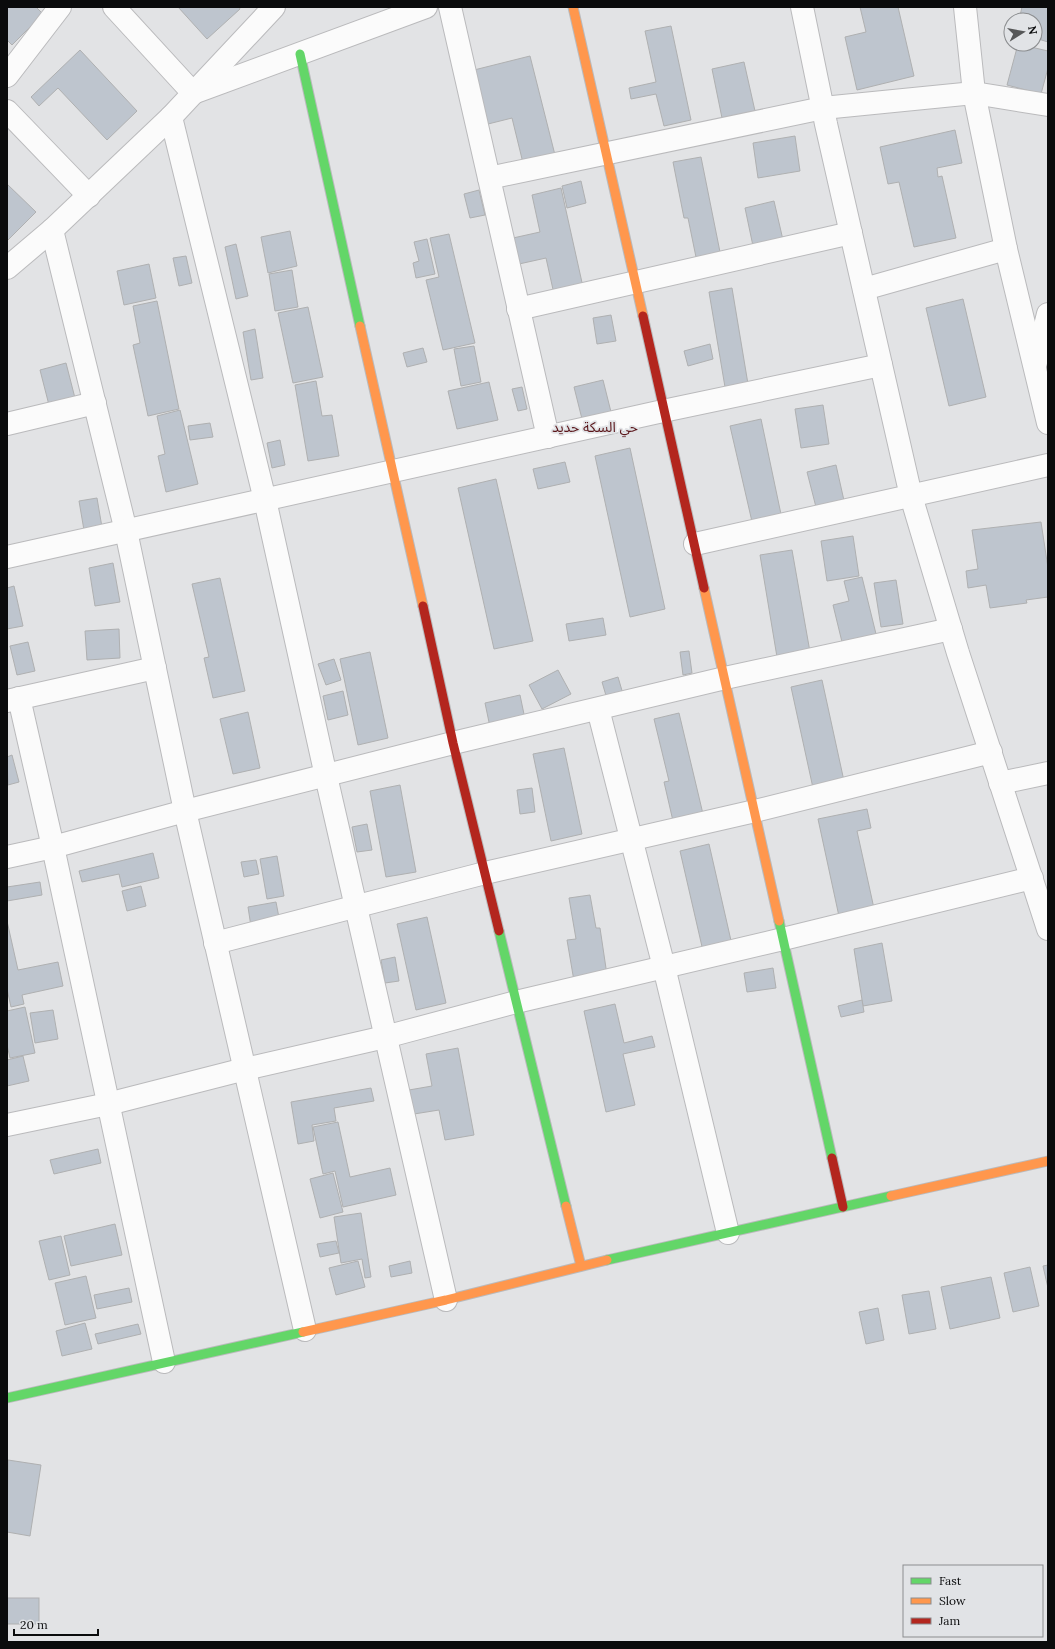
<svg xmlns="http://www.w3.org/2000/svg" width="1055" height="1649" font-family="Lora,'Noto Sans Arabic',serif">
<style>
.building{fill:#bec5ce;stroke:#afb0b1}
.lines{fill:none;stroke-linecap:round;stroke-linejoin:round}
.street-casing{stroke:#bababc;stroke-width:24}
.fast-casing{stroke:#bababc;stroke-width:11}
.slow-casing{stroke:#bababc;stroke-width:11}
.jam-casing{stroke:#bababc;stroke-width:11}
.street{stroke:#fbfbfb;stroke-width:22}
.fast{stroke:#63d668;stroke-width:9}
.slow{stroke:#ff974d;stroke-width:9}
.jam{stroke:#b3261e;stroke-width:9}
.labels{text-anchor:middle;stroke-width:3.5;stroke-linejoin:round;paint-order:stroke}
.neighbourhood-label{font-size:14px;fill:#5a1519;stroke:#e1e3e6}
</style>
<rect width="100%" height="100%" fill="#e2e3e5"/>
<!-- building -->
<g class="building">
<path d="M7,7H36L43,14L12,45L7,40Z"/>
<path d="M178,7H239L240,9L207,39Z"/>
<path d="M860,7H898L914,76L857,90L845,37L866,32Z"/>
<path d="M1022,7H1048V42L1035,38V20H1019Z"/>
<path d="M671,26L691,120L664,126L656,94L631,99L629,88L656,82L645,31Z"/>
<path d="M1018,44L1048,51V68L1041,94L1007,85Z"/>
<path d="M80,50L137,111L107,140L58,88L39,106L31,97Z"/>
<path d="M530,56L555,155L523,163L512,118L484,125L474,70Z"/>
<path d="M744,62L755,111L722,118L712,69Z"/>
<path d="M955,130L962,163L937,168L938,177L942,176L956,238L914,247L899,182L888,184L880,147Z"/>
<path d="M795,136L800,171L758,178L753,143Z"/>
<path d="M701,157L721,257L697,262L688,218H684L673,162Z"/>
<path d="M581,181L586,203L567,208L562,186Z"/>
<path d="M7,184L36,212L7,241Z"/>
<path d="M561,188L583,287L554,294L546,258L519,264L513,238L540,232L532,195Z"/>
<path d="M479,190L485,215L470,218L464,194Z"/>
<path d="M774,201L783,240L753,246L745,208Z"/>
<path d="M290,231L297,266L268,273L261,237Z"/>
<path d="M449,234L475,343L443,350L426,280L439,277L430,238Z"/>
<path d="M427,239L435,274L416,278L413,263L419,261L414,242Z"/>
<path d="M236,244L248,296L236,299L225,247Z"/>
<path d="M186,256L192,283L179,286L173,258Z"/>
<path d="M149,264L156,298L124,305L117,271Z"/>
<path d="M292,270L298,307L275,311L269,274Z"/>
<path d="M732,288L749,390L726,393L709,292Z"/>
<path d="M963,299L986,397L949,406L926,308Z"/>
<path d="M157,301L179,409L148,416L133,345L140,343L133,306Z"/>
<path d="M308,307L323,377L293,383L278,313Z"/>
<path d="M611,315L616,341L597,344L593,318Z"/>
<path d="M255,329L263,378L251,380L243,332Z"/>
<path d="M710,344L713,359L688,366L684,351Z"/>
<path d="M474,346L481,382L461,386L454,349Z"/>
<path d="M423,348L427,362L407,367L403,353Z"/>
<path d="M66,363L76,402L50,409L40,370Z"/>
<path d="M603,380L613,420L584,427L574,387Z"/>
<path d="M316,381L322,416L332,415L339,456L308,461L295,385Z"/>
<path d="M489,382L498,420L457,429L448,391Z"/>
<path d="M522,387L527,409L518,411L512,389Z"/>
<path d="M823,405L829,444L801,448L795,409Z"/>
<path d="M180,410L198,484L166,492L158,456L165,454L157,416Z"/>
<path d="M761,419L782,519L753,526L730,426Z"/>
<path d="M210,423L213,437L190,440L188,426Z"/>
<path d="M280,440L285,465L272,468L267,443Z"/>
<path d="M630,448L665,609L630,617L595,456Z"/>
<path d="M565,462L570,482L538,489L533,469Z"/>
<path d="M836,465L845,505L817,511L807,472Z"/>
<path d="M496,479L533,641L494,649L458,488Z"/>
<path d="M97,498L103,533L85,536L79,501Z"/>
<path d="M1041,522L1048,568V597L1026,600L1027,603L990,608L986,585L968,588L966,571L978,569L972,530Z"/>
<path d="M853,536L859,576L827,581L821,541Z"/>
<path d="M792,550L810,652L777,657L760,555Z"/>
<path d="M113,563L120,602L95,606L89,568Z"/>
<path d="M862,577L876,634L842,642L833,605L849,601L844,581Z"/>
<path d="M220,578L245,691L213,698L204,658L209,657L192,584Z"/>
<path d="M896,580L903,624L881,627L874,583Z"/>
<path d="M14,586L23,626L7,629V588Z"/>
<path d="M603,618L606,635L569,641L566,624Z"/>
<path d="M119,629L120,658L87,660L85,631Z"/>
<path d="M28,642L35,671L17,675L10,646Z"/>
<path d="M689,651L692,673L683,675L680,652Z"/>
<path d="M370,652L388,738L358,745L340,659Z"/>
<path d="M334,659L341,680L326,685L318,664Z"/>
<path d="M558,670L571,694L542,709L529,685Z"/>
<path d="M618,677L623,694L607,699L602,682Z"/>
<path d="M822,680L844,781L813,788L791,687Z"/>
<path d="M343,691L348,715L328,720L323,696Z"/>
<path d="M520,695L525,719L490,727L485,703Z"/>
<path d="M248,712L260,768L233,774L220,719Z"/>
<path d="M679,713L703,814L673,821L664,782L669,781L654,719Z"/>
<path d="M564,748L582,834L551,841L533,754Z"/>
<path d="M12,755L19,782L8,785L7,757Z"/>
<path d="M400,785L416,872L386,877L370,791Z"/>
<path d="M532,788L535,812L520,814L517,790Z"/>
<path d="M867,809L871,828L857,831L875,913L840,921L818,819Z"/>
<path d="M367,824L372,850L357,852L352,827Z"/>
<path d="M709,844L732,945L703,951L680,851Z"/>
<path d="M153,853L159,878L122,887L119,874L82,882L79,871Z"/>
<path d="M277,856L284,896L267,899L260,859Z"/>
<path d="M256,860L259,874L244,877L241,862Z"/>
<path d="M40,882L42,895L7,901V887Z"/>
<path d="M141,886L146,906L127,911L122,891Z"/>
<path d="M590,895L596,928H600L607,975L574,981L567,940L576,939L569,898Z"/>
<path d="M276,902L281,928L252,933L248,907Z"/>
<path d="M427,917L446,1003L416,1010L397,924Z"/>
<path d="M7,921L18,970L58,962L63,986L22,995L24,1004L11,1007L7,989Z"/>
<path d="M882,943L892,1001L863,1006L854,949Z"/>
<path d="M395,957L399,981L385,983L381,960Z"/>
<path d="M773,968L776,988L747,992L744,973Z"/>
<path d="M862,1000L864,1012L841,1017L838,1006Z"/>
<path d="M615,1004L624,1043L652,1036L655,1047L623,1054L635,1105L606,1112L584,1011Z"/>
<path d="M25,1007L35,1053L10,1058L7,1045V1011Z"/>
<path d="M53,1010L58,1039L35,1043L30,1013Z"/>
<path d="M458,1048L474,1135L445,1140L439,1110L414,1114L409,1090L432,1086L426,1054Z"/>
<path d="M23,1056L29,1081L7,1086V1060Z"/>
<path d="M371,1088L374,1101L334,1108L336,1121L312,1125L314,1141L298,1144L291,1102Z"/>
<path d="M338,1122L350,1177L390,1168L396,1195L343,1207L335,1171L323,1174L313,1127Z"/>
<path d="M98,1149L101,1163L54,1174L50,1160Z"/>
<path d="M333,1173L343,1212L320,1218L310,1179Z"/>
<path d="M361,1213L371,1277L365,1278L362,1259L341,1263L334,1217Z"/>
<path d="M115,1224L122,1255L71,1266L64,1236Z"/>
<path d="M61,1236L70,1275L49,1280L39,1241Z"/>
<path d="M336,1241L339,1253L320,1257L317,1244Z"/>
<path d="M358,1261L365,1287L336,1295L329,1268Z"/>
<path d="M410,1261L412,1273L391,1277L389,1266Z"/>
<path d="M1048,1265V1288L1043,1266Z"/>
<path d="M1030,1267L1039,1306L1013,1312L1004,1273Z"/>
<path d="M86,1276L96,1318L65,1325L55,1283Z"/>
<path d="M991,1277L1000,1318L950,1329L941,1287Z"/>
<path d="M129,1288L132,1302L97,1309L94,1295Z"/>
<path d="M929,1291L936,1329L909,1334L902,1295Z"/>
<path d="M878,1308L884,1340L866,1344L859,1312Z"/>
<path d="M85,1323L92,1349L62,1356L56,1331Z"/>
<path d="M138,1324L141,1334L98,1344L95,1334Z"/>
<path d="M8,1460L41,1465L30,1536L7,1532Z"/>
<rect x="7" y="1598" width="32" height="26"/>
</g>
<g class="lines">
<defs>
<g id="street">
<path d="M114,7L193,93L426,7"/>
<path d="M450,7L548,437"/>
<path d="M802,7L826,124L911,496L958,653L1048,929"/>
<path d="M965,7L974,93L1006,249L1048,423"/>
<path d="M7,76L60,7"/>
<path d="M7,111L89,196"/>
<path d="M171,117L265,500L326,776L446,1300"/>
<path d="M489,178L823,108L974,93L1048,105"/>
<path d="M52,230L126,531L185,811L305,1330"/>
<path d="M7,268L52,230L171,117L274,7"/>
<path d="M864,289L1006,249"/>
<path d="M518,309L851,233"/>
<path d="M1036,362L1048,314"/>
<path d="M7,424L95,403"/>
<path d="M695,544L1048,465"/>
<path d="M7,557L663,411L881,365"/>
<path d="M19,698L53,847L164,1362"/>
<path d="M7,701L155,668"/>
<path d="M598,709L664,967L728,1233"/>
<path d="M1000,783L1048,773"/>
<path d="M7,857L53,847L185,811L453,743L725,678L951,629"/>
<path d="M215,943L485,873L755,811L991,752"/>
<path d="M7,1125L108,1104L245,1069L385,1037L516,1002L783,939L1032,878"/>
</g>
<g id="fast">
<path d="M300,54L360,326"/>
<path d="M779,921L832,1158"/>
<path d="M499,931L566,1206"/>
<path d="M607,1260L891,1196"/>
<path d="M7,1398L303,1332"/>
</g>
<g id="slow">
<path d="M573,7L643,316"/>
<path d="M360,326L423,606"/>
<path d="M704,588L779,921"/>
<path d="M891,1196L1048,1161"/>
<path d="M566,1206L581,1266"/>
<path d="M303,1332L446,1300L607,1260"/>
</g>
<g id="jam">
<path d="M643,316L704,588"/>
<path d="M423,606L453,743L499,931"/>
<path d="M832,1158L843,1207"/>
</g>
</defs>
<!-- street casing -->
<use href="#street" class="street-casing"/>
<!-- fast casing -->
<use href="#fast" class="fast-casing"/>
<!-- slow casing -->
<use href="#slow" class="slow-casing"/>
<!-- jam casing -->
<use href="#jam" class="jam-casing"/>
<!-- street -->
<use href="#street" class="street"/>
<!-- fast -->
<use href="#fast" class="fast"/>
<!-- slow -->
<use href="#slow" class="slow"/>
<!-- jam -->
<use href="#jam" class="jam"/>
</g>
<g class="labels">
<!-- neighbourhood labels -->
<g class="neighbourhood-label">
<text x="595" y="432">حي السكة حديد</text>
</g>
</g>
<!-- border -->
<rect width="1055" height="1649" fill="none" stroke="#0a0b0c" stroke-width="16"/>
<!-- legend -->
<rect x="903" y="1565" width="140" height="72" fill="#e1e3e6" stroke="#8b8d8f"/>
<rect x="911" y="1578" width="20" height="6" fill="#63d668" stroke="#8b8d8f"/>
<text x="939" y="1585" font-size="12" fill="#0a0b0c">Fast</text>
<rect x="911" y="1598" width="20" height="6" fill="#ff974d" stroke="#8b8d8f"/>
<text x="939" y="1605" font-size="12" fill="#0a0b0c">Slow</text>
<rect x="911" y="1618" width="20" height="6" fill="#b3261e" stroke="#8b8d8f"/>
<text x="939" y="1625" font-size="12" fill="#0a0b0c">Jam</text>
<!-- north arrow -->
<g transform="translate(1023 32) rotate(79)"><circle r="19" fill="#e1e3e6" stroke="#8b8d8f"/>
<path d="M0-3L7 15L0 10L-7 15Z" fill="#565758"/>
<text y="-6" font-size="11" font-weight="bold" text-anchor="middle" fill="#0a0b0c">N</text>
</g>
<!-- scale -->
<path d="M14 1629v6h84v-6" fill="none" stroke="#0a0b0c" stroke-width="2"/>
<text x="20" y="1629" font-size="12" fill="#0a0b0c" stroke="#e1e3e6" stroke-width="3" paint-order="stroke">20 m</text>
</svg>
